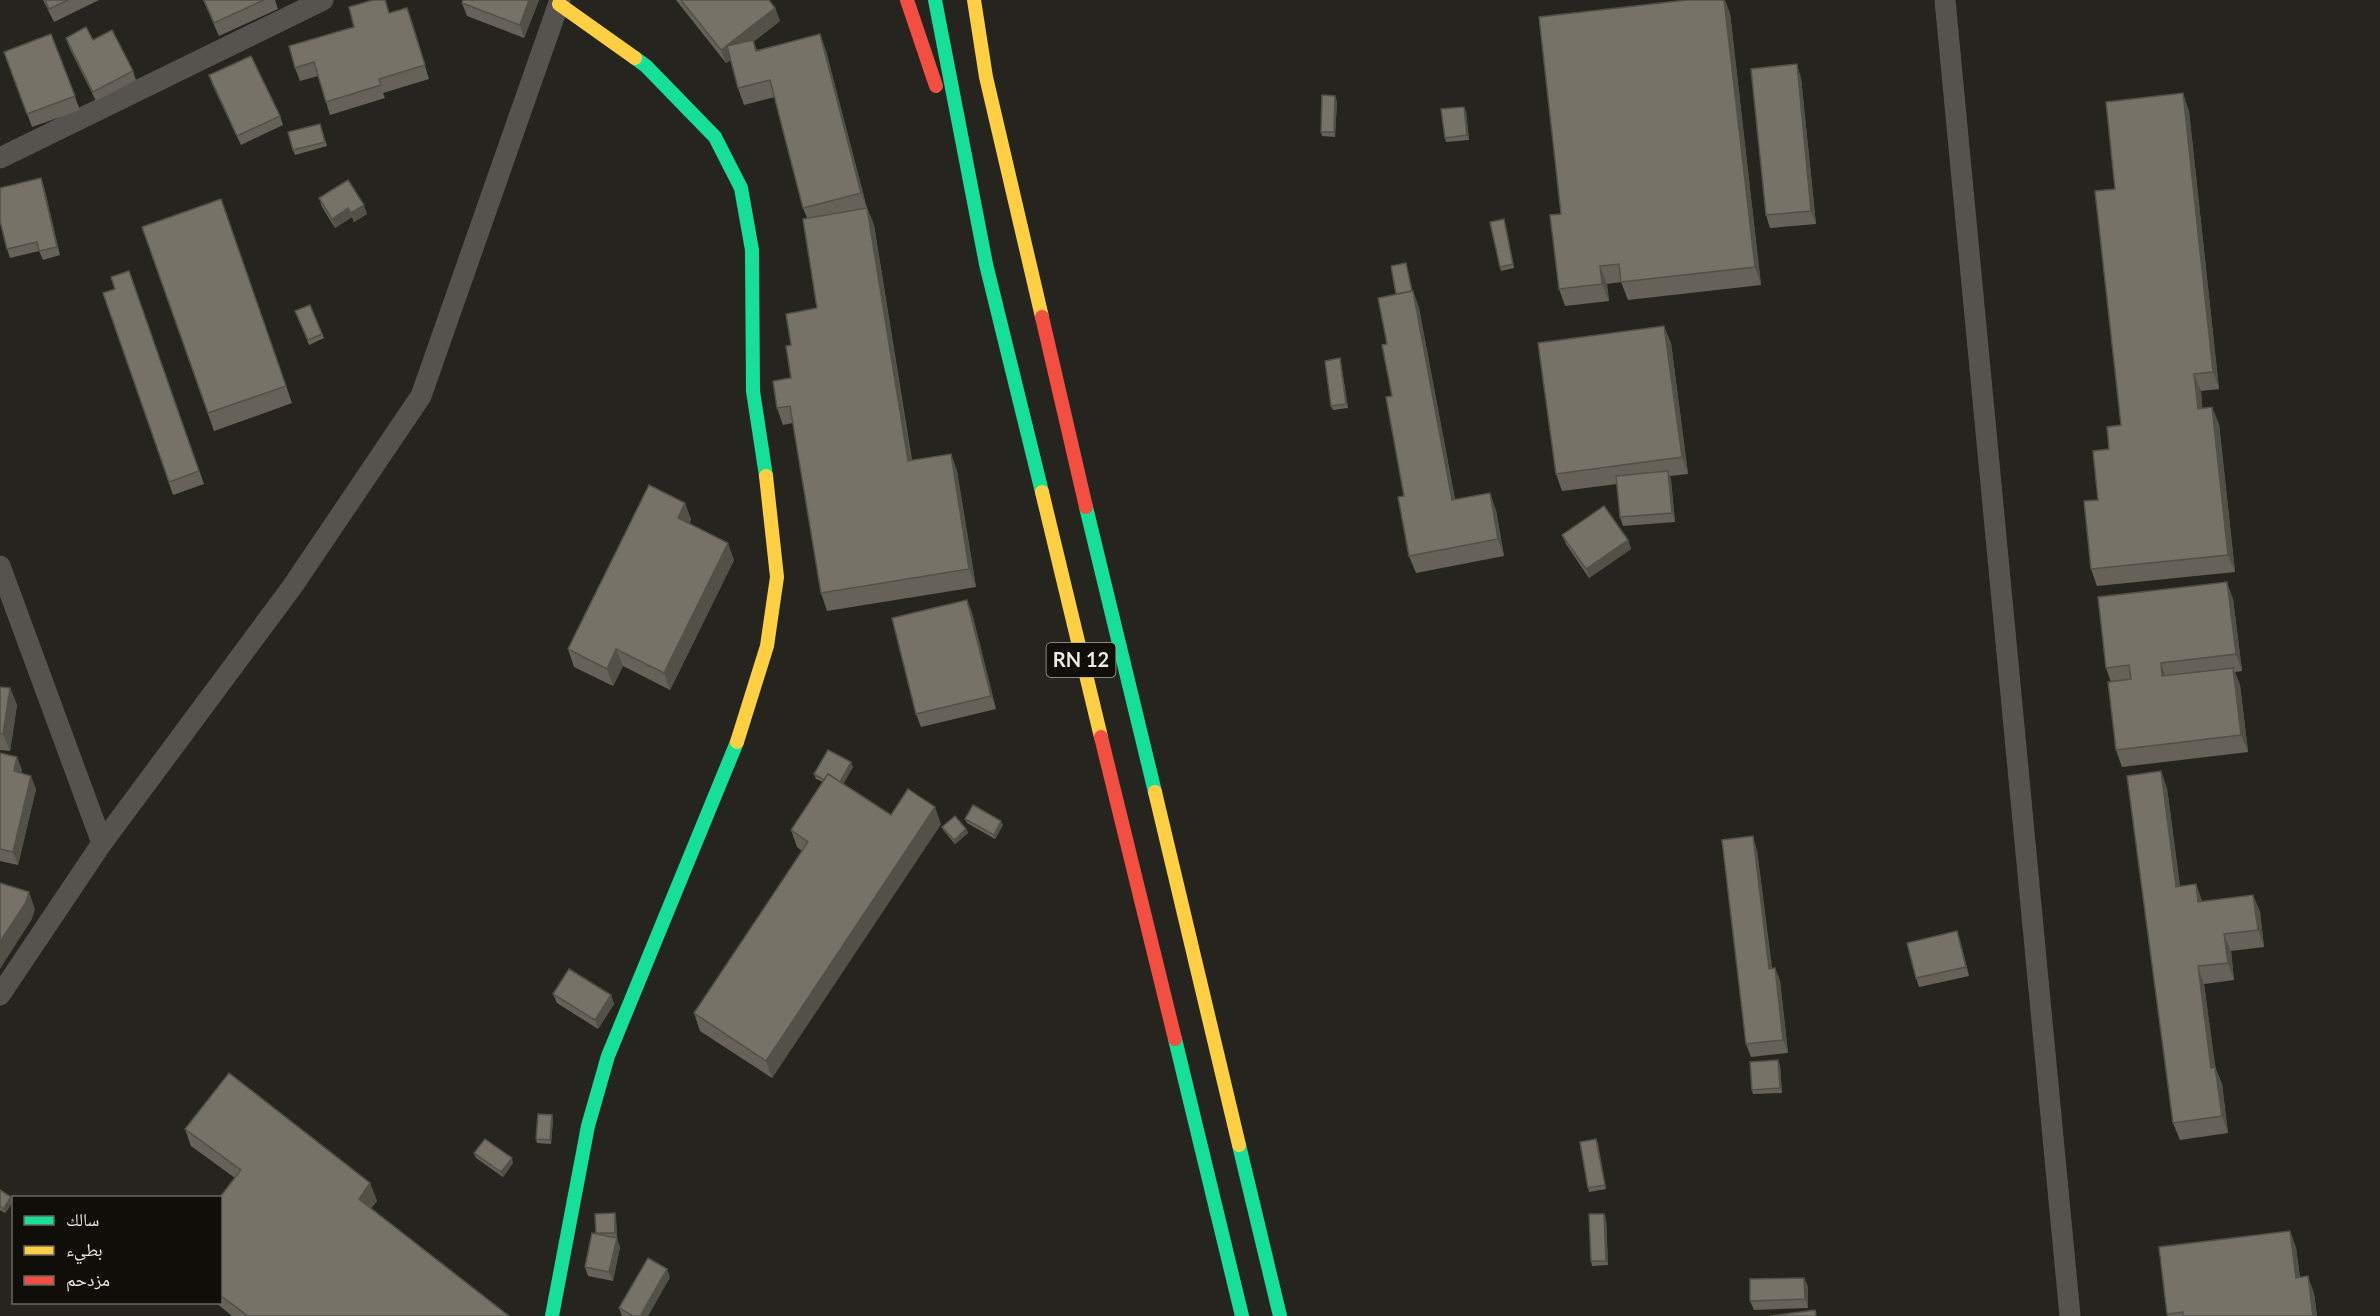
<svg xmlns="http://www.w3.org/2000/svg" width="2380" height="1316" font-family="Lato,'Noto Naskh Arabic',sans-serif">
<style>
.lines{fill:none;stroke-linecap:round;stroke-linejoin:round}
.street{stroke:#54534e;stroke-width:21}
.fast{stroke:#16e098;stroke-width:14}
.slow{stroke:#ffcf43;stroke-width:14}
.jam{stroke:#f24e42;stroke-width:14}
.wall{fill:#666259}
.shaded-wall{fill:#535048}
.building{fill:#777267;stroke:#535048;stroke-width:1.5}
.labels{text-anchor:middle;stroke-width:6;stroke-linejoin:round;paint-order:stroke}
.shield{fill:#100e09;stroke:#aca9a3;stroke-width:1.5}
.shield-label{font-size:20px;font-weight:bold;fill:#efebe5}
</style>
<rect width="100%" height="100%" fill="#26241e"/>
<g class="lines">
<!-- street -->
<g class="street">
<path d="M1945,0L2070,1316"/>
<path d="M0,158L323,0"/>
<path d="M0,566L102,843"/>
<path d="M0,995L102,843L292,587L421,396L560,0"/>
</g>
<!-- fast -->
<g class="fast">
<path d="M935,0L986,264L1042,492"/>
<path d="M635,58L646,66L715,137L741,188L752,250L753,391L766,476"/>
<path d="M1086,507L1155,792"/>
<path d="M1175,1039L1242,1316"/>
<path d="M1239,1145L1280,1316"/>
<path d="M552,1316L588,1126L608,1056L737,742"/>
</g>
<!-- slow -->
<g class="slow">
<path d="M974,0L986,77L1042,317"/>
<path d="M559,4L635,58"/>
<path d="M1042,492L1101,737"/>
<path d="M737,742L767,646L777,577L766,476"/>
<path d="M1155,792L1239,1145"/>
</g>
<!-- jam -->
<g class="jam">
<path d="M907,0L936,86"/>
<path d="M1042,317L1086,507"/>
<path d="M1101,737L1175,1039"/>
</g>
</g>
<!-- wall -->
<g class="wall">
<path d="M43,0H99L54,22Z"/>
<path d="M203,0H275L278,9L219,36Z"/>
<path d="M463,0H539L524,38L467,16L462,3Z"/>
<path d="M676,0H769L775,8L780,21L753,42L757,50L820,34L826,51L867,208L874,225L912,460L951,454L957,471L976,587L827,611L821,593L793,423L783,425L777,408L791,378V345L817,308L807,218L803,208L775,97L744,105L738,88L731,60L726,63Z"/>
<path d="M407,8L429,79L383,93L385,98L330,115L318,76L300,81L295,68L354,27L390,13Z"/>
<path d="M1730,13L1761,285L1628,300L1621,282L1607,284L1609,301L1565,306L1559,289L1561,214Z"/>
<path d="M51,34L80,110L32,127L4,52Z"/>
<path d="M66,38L93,40L133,71L136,80L96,101L69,47Z"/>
<path d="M209,75L280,116L283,125L241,145L212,84Z"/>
<path d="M1801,78L1816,224L1770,228L1766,215Z"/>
<path d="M1337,101L1335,137L1322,136L1321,132Z"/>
<path d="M1466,111L1469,140L1446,142L1445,138Z"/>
<path d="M2189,111L2219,389L2201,391L2202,409L2219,424L2235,572L2097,586L2091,569L2109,449L2121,425L2115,189Z"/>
<path d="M320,124L327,146L295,155L293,150Z"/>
<path d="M44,187L60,255L43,260L39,251L10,258L7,249Z"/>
<path d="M319,198L367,214L354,222L352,217L335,228L322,207Z"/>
<path d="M221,199L292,403L214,431L142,227Z"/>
<path d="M1505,224L1514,268L1501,271L1500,267Z"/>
<path d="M1406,263L1412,291H1413L1419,308L1455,499L1496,510L1504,556L1416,573L1409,556L1404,496L1392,396L1387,344L1396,294Z"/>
<path d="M129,271L204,484L173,495L103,293L115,289Z"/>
<path d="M310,305L324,338L309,345L295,311Z"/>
<path d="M1671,343L1688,474L1670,476L1671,480L1675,522L1623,526L1620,517L1617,484L1562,491L1556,474Z"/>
<path d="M1340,358L1341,363L1348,408L1333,410L1331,406Z"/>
<path d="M685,503L691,520L689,524L734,560L670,690L623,666L613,686L574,667L568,649Z"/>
<path d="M1562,535L1628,540L1631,549L1589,578L1566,544Z"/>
<path d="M2233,599L2242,671L2235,672L2240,685L2248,752L2122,767L2116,750L2111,682L2106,668Z"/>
<path d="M967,600L972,613L996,709L921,727L916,714Z"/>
<path d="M0,687L10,688L17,705L10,751L0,750Z"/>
<path d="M0,753L22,770L21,773L36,789L18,865L0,861Z"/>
<path d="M853,767L843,784L891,815L941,824L772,1078L700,1031L694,1013L802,851L797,847L791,830L823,782L816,779L814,774Z"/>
<path d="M2167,788L2180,886L2196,884L2202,901L2253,895L2260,912L2264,947L2231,951L2234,980L2204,984L2215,1067L2222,1084L2228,1133L2180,1140L2173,1123Z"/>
<path d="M965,819L1003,825L995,839L967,823Z"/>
<path d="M942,827L966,829L968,833L955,844L944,831Z"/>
<path d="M1757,850L1772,968H1775L1780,981L1788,1053L1751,1057L1746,1044Z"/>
<path d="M1957,931L1960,940L1969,976L1919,987L1916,978Z"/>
<path d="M553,994L611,995L614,1004L598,1029L557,1003Z"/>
<path d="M1780,1065L1782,1093L1753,1094L1752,1090Z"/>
<path d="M553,1120L551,1144L537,1143L536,1139Z"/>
<path d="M185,1129L370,1183L377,1201L371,1208L509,1316H232L215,1302H220V1197L235,1178L191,1146Z"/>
<path d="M1596,1139L1606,1189L1589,1192L1588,1188Z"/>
<path d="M474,1153L513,1163L503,1177L476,1158Z"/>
<path d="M0,1190L13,1202L5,1213L0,1210Z"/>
<path d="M595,1214L616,1217L617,1237H612L620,1247L613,1281L588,1276L585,1267L596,1234Z"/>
<path d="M1606,1218L1608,1265L1592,1266L1591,1261Z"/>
<path d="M2290,1231L2296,1248L2300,1277L2314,1293L2317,1316H2168L2167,1314Z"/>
<path d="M670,1277L648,1316H622L619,1308Z"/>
<path d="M1804,1278L1808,1287V1308L1754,1310L1750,1301Z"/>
</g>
<!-- shaded-wall -->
<g class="shaded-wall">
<path d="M529,0H539L524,38L520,25Z"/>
<path d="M1724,0H1725L1730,13L1761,285L1755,267Z"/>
<path d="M407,8L412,21L429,79L425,65Z"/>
<path d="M775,8L780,21L753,42L759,57L756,51L753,42L726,63L721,50Z"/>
<path d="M820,34L826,51L867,210L861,193Z"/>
<path d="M1797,64L1801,78L1816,224L1811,211Z"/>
<path d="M2183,93L2189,111L2219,389L2213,372Z"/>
<path d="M1335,96L1337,101L1335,137L1334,132Z"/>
<path d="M1464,107L1466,111L1469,140L1467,135Z"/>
<path d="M41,178L44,187L60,255L57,247Z"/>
<path d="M364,205L367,214L354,222L351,213Z"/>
<path d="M348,208L352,217L335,228L332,219Z"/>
<path d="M867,208L874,225L914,478L908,461Z"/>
<path d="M1600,266L1607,284L1609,301L1602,284Z"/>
<path d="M1413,291L1419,308L1458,517L1452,500Z"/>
<path d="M1664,326L1671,343L1688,474L1682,457Z"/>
<path d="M1340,358L1341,363L1348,408L1346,404Z"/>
<path d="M2194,374L2201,391L2204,426L2198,409Z"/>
<path d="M2212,407L2219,424L2235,572L2228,555Z"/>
<path d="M951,454L957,471L976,587L969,569Z"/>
<path d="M1668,471L1671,480L1675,522L1672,513Z"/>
<path d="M1490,493L1496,510L1504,556L1498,539Z"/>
<path d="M685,503L691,520L684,536L678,518Z"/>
<path d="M1628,540L1631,549L1589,578L1586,569Z"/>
<path d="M728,543L734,560L670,690L664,673Z"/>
<path d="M2227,582L2233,599L2242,671L2236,654Z"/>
<path d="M967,600L972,613L996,709L991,696Z"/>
<path d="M616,649L623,666L613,686L607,669Z"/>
<path d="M2161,663L2167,681L2162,676Z"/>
<path d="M2233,668L2240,685L2248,752L2241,735Z"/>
<path d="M10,688L17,705L10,751L3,734Z"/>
<path d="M17,757L22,770L18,785L14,771Z"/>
<path d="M851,762L853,767L839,792L837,787Z"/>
<path d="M2161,771L2167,788L2182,904L2176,887Z"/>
<path d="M31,776L36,789L18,865L13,852Z"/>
<path d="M935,807L941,824L772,1078L766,1061Z"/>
<path d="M1001,821L1003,825L995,839L994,835Z"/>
<path d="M966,829L968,833L955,844L954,840Z"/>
<path d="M1753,836L1757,850L1773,982L1769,969Z"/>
<path d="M2196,884L2202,901L2198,902Z"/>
<path d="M29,892L35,909L32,919L0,969V942Z"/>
<path d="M2253,895L2260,912L2264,947L2258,930Z"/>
<path d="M1957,931L1960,940L1969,976L1966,967Z"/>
<path d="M2224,934L2231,951L2234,980L2228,963Z"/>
<path d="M2198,966L2204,984L2218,1085L2211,1068Z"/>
<path d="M1775,968L1780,981L1788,1053L1783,1040Z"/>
<path d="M611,995L614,1004L598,1029L595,1020Z"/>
<path d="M1778,1060L1780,1065L1782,1093L1780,1088Z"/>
<path d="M2215,1067L2222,1084L2228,1133L2222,1116Z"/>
<path d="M552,1115L553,1120L551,1144L550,1140Z"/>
<path d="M1596,1139L1598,1143L1606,1189L1605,1185Z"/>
<path d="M512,1158L513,1163L503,1177L501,1172Z"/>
<path d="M370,1183L377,1201L365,1216L359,1199Z"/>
<path d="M11,1197L13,1202L5,1213L3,1209Z"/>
<path d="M615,1213L616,1217L617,1237L615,1233Z"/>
<path d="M1604,1214L1606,1218L1608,1265L1606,1261Z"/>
<path d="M2290,1231L2296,1248L2302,1295L2296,1278Z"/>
<path d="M617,1238L620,1247L613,1281L609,1272Z"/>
<path d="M667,1269L670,1277L648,1316H640Z"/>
<path d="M2308,1276L2314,1293L2317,1316H2313Z"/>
<path d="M1804,1278L1808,1287V1308L1805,1299Z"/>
</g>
<!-- building -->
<g class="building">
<path d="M45,0H68L49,9Z"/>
<path d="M204,0H264L214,23Z"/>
<path d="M373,0H385L389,13L407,8L425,65L379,79L381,85L326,102L314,62L295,68L289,46L354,27L349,7Z"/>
<path d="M463,0H529L520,25L462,3Z"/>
<path d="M681,0H769L775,8L721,50Z"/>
<path d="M1687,0H1724L1755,267L1621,282L1619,264L1600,266L1602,284L1559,289L1550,215L1561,214L1539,17Z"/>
<path d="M86,27L93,40L112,30L133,71L93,92L66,38Z"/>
<path d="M51,34L75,96L27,114L4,52Z"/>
<path d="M820,34L861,193L803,208L770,80L738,88L727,46L753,40L756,51Z"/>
<path d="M251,56L280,116L237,136L209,75Z"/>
<path d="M1797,64L1811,211L1766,215L1751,69Z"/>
<path d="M2183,93L2213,372L2194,374L2198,409L2212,407L2228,555L2091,569L2084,501L2098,500L2093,451L2109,449L2107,427L2121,425L2095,191L2115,189L2106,102Z"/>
<path d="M1322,95L1335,96L1334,132H1321Z"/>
<path d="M1464,107L1467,135L1445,138L1441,109Z"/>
<path d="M320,124L325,142L293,150L288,132Z"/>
<path d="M41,178L57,247L39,251L37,242L7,249L0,221V188Z"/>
<path d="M348,180L364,205L351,213L348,208L332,219L319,198Z"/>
<path d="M221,199L286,386L208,413L142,227Z"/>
<path d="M867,208L908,461L951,454L969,569L821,593L790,406L777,408L773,381L791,378L786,346L791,345L786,314L817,308L803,219Z"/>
<path d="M1504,219L1513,264L1500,267L1490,222Z"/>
<path d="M1406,263L1412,291L1396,294L1391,266Z"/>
<path d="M129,271L199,471L169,482L103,293L115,289L111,277Z"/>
<path d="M1413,291L1452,500L1490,493L1498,539L1409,556L1398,497L1404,496L1386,397L1392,396L1382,345L1387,344L1378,298Z"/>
<path d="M310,305L322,334L308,340L295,311Z"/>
<path d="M1664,326L1682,457L1556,474L1538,343Z"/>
<path d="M1340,358L1346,404L1331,406L1325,361Z"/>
<path d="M1668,471L1672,513L1620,517L1616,476Z"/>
<path d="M649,485L685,503L678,518L728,543L664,673L616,649L607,669L568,649Z"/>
<path d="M1604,506L1628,540L1586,569L1562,535Z"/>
<path d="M2227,582L2236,654L2161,663L2162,676L2233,668L2241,735L2116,750L2108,682L2131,679L2129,665L2106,668L2098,597Z"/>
<path d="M967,600L991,696L916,714L892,618Z"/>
<path d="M0,687L10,688L3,734H0Z"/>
<path d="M828,750L851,762L840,782L828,774L824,780L814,774Z"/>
<path d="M0,753L17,757L14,771L31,776L13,852L0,849Z"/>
<path d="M2161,771L2176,887L2196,884L2198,902L2253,895L2258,930L2224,934L2228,963L2198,966L2211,1068L2215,1067L2222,1116L2173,1123L2127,776Z"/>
<path d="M828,774L891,815L908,789L935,807L766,1061L694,1013L808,842L791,830Z"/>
<path d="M973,805L1001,821L994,835L965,819Z"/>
<path d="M955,816L966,829L954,840L942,827Z"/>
<path d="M1753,836L1769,969L1775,968L1783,1040L1746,1044L1722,840Z"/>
<path d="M0,883L29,892L26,902L0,942Z"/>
<path d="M1957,931L1966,967L1916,978L1907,943Z"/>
<path d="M569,969L611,995L595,1020L553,994Z"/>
<path d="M1778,1060L1780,1088L1752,1090L1750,1062Z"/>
<path d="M229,1073L370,1183L359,1199L509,1316H248L220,1295V1197L241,1170L185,1129Z"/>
<path d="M538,1114L552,1115L550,1140L536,1139Z"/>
<path d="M485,1139L512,1158L501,1172L474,1153Z"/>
<path d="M1596,1139L1605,1185L1588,1188L1580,1142Z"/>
<path d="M0,1190L11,1197L3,1209L0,1206Z"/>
<path d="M615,1213V1233H596L595,1214Z"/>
<path d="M1589,1214H1604L1606,1261H1591Z"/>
<path d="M2290,1231L2296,1278L2308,1276L2313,1316H2183V1312L2167,1314L2159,1247Z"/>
<path d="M592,1233L617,1238L609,1272L585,1267Z"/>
<path d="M648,1258L667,1269L640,1316H633L619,1308Z"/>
<path d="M1804,1278L1805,1299L1750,1301V1279Z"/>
<path d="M1815,1310L1816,1316H1770Z"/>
</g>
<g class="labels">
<!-- shield labels -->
<rect class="shield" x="1046.5" y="643" width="69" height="34" rx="4.5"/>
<g class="shield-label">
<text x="1081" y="667">RN 12</text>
</g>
</g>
<!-- legend -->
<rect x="12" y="1196" width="210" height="108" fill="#100e09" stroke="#696661" stroke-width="1.5"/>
<rect x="24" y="1216" width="30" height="9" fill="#16e098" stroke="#696661" stroke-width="1.5"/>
<text x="66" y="1226" font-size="18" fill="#efebe5">سالك</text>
<rect x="24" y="1246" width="30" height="9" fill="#ffcf43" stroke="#696661" stroke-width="1.5"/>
<text x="66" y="1256" font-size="18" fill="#efebe5">بطيء</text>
<rect x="24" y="1276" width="30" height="9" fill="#f24e42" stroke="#696661" stroke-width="1.5"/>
<text x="66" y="1286" font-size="18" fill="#efebe5">مزدحم</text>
</svg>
